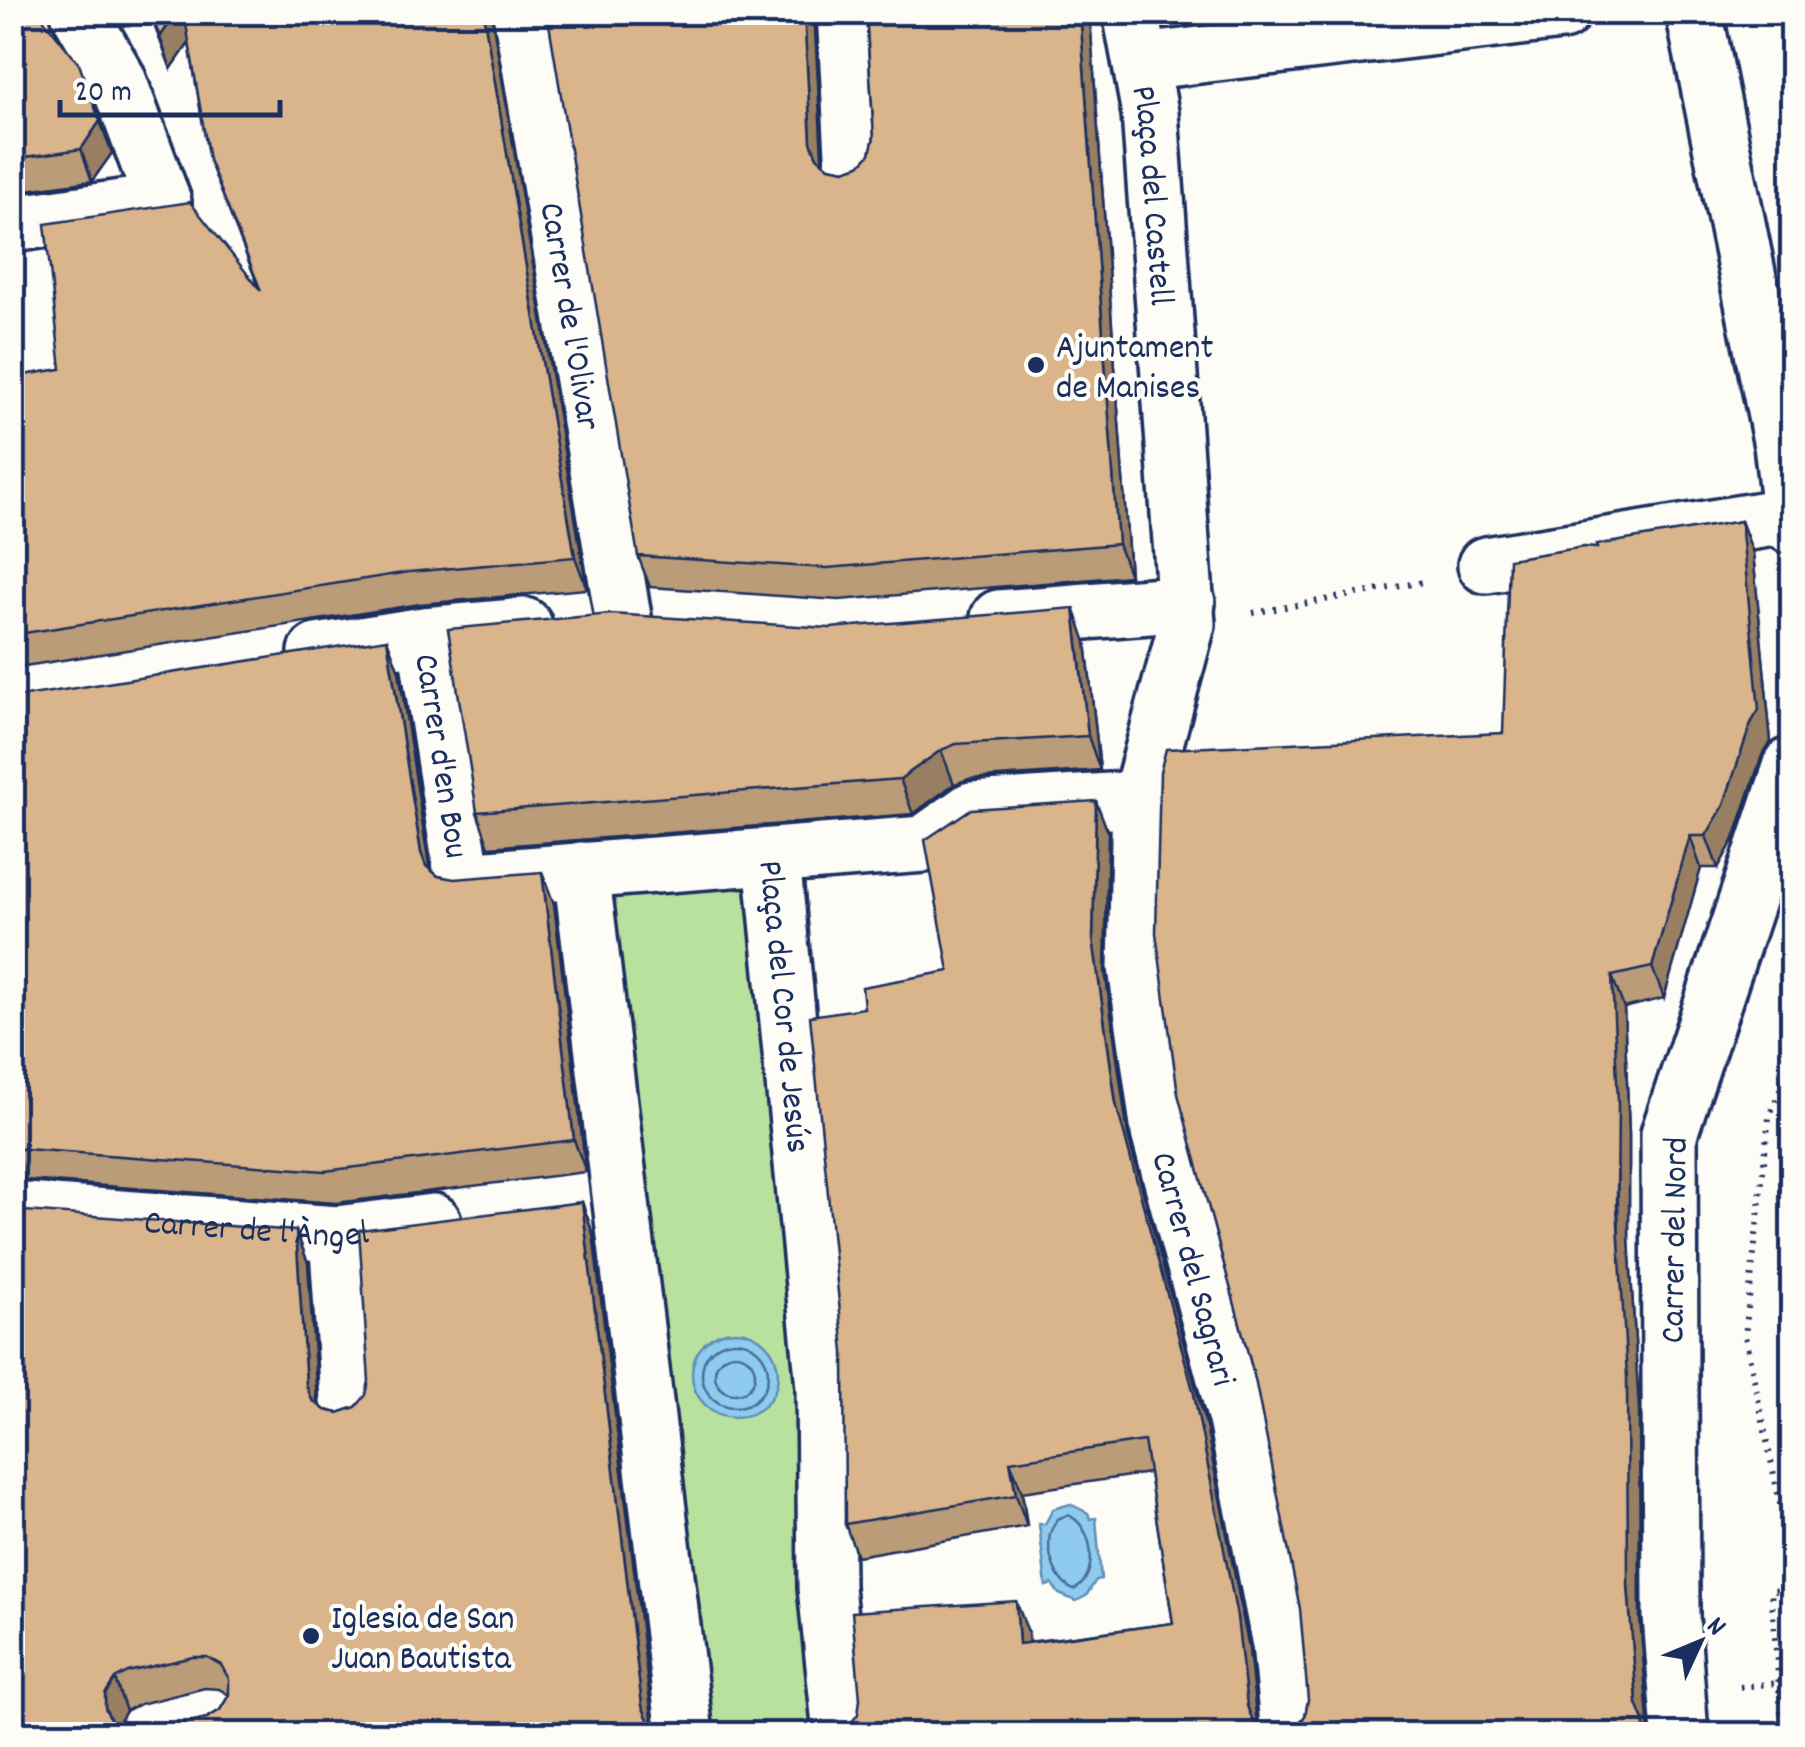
<svg xmlns="http://www.w3.org/2000/svg" width="1805" height="1747" font-family="Dekko,sans-serif">
<style>
.green{fill:#b9e19e;stroke:#6a887e;stroke-width:2.5}
.water{fill:#8ecbef;stroke:#608db5;stroke-width:2.5}
.lines{fill:none;stroke-linecap:round;stroke-linejoin:round}
.shore{stroke:#496d98;stroke-width:2.5}
.street-casing{stroke:#1b2f5e;stroke-width:62}
.path{stroke:#1b2f5e;stroke-width:6;stroke-dasharray:2.5 8;stroke-linecap:butt}
.street{stroke:#fdfcf7;stroke-width:55}
.wall{fill:#bb9c78;stroke:#1b2f5e;stroke-width:2.5;fill-rule:evenodd}
.shaded-wall{fill:#997f62;stroke:#1b2f5e;stroke-width:2.5}
.building{fill:#dab58c;stroke:#1b2f5e;stroke-width:2.5;fill-rule:evenodd}
.poi-dot{fill:#1b2f5e;stroke:#fdfcf7;stroke-width:4}
.labels{text-anchor:middle;stroke-width:8;stroke-linejoin:round;paint-order:stroke}
.street-label{font-size:35px;fill:#1b2f5e;stroke:#fdfcf7}
.poi-label{font-size:35px;fill:#1b2f5e;stroke:#fdfcf7;text-anchor:start}
</style>
<rect width="100%" height="100%" fill="#fdfcf7"/>
<filter id="ink" filterUnits="userSpaceOnUse"><feTurbulence type="fractalNoise" baseFrequency=".01" numOctaves="2"/><feDisplacementMap in="SourceGraphic" scale="20" xChannelSelector="R" yChannelSelector="G"/><feConvolveMatrix kernelMatrix="1 2 1 2 8 2 1 2 1" color-interpolation-filters="sRGB"/></filter>
<g filter="url(#ink)">
<!-- green -->
<path class="green" d="M762,882L823,1734H698L594,896Z"/>
<!-- water -->
<g class="water">
<circle cx="735" cy="1374" r="43"/>
<path d="M1070,1504L1088,1513L1090,1519L1096,1518L1101,1579L1096,1580L1086,1596L1076,1601L1059,1594L1052,1584L1046,1586L1039,1524H1045L1053,1509Z"/>
</g>
<g class="lines">
<!-- shore -->
<g class="shore">
<circle cx="735" cy="1374" r="33"/>
<circle cx="735" cy="1374" r="20"/>
<path d="M1068,1515C1094,1526 1100,1576 1074,1590C1056,1583 1046,1553 1050,1534C1051,1529 1055,1524 1057,1519Z"/>
</g>
<defs>
<g id="street">
<path id="s1" d="M521,12L623,617"/>
<path d="M845,12L854,171"/>
<path id="s2" d="M1131,12L1150,113L1187,624L1140,799L1136,967L1159,1132L1236,1419L1280,1644L1289,1734"/>
<path d="M1694,12L1782,445L1792,526"/>
<path d="M1141,62L1562,12"/>
<path d="M12,224L163,202L118,80L79,12"/>
<path d="M1486,565L1792,515"/>
<path d="M999,618L1187,603"/>
<path id="s3" d="M425,635L463,880L924,844L972,810L1140,799"/>
<path d="M317,652L425,635L524,626"/>
<path id="s4" d="M772,859L824,1387L826,1587L841,1734"/>
<path d="M581,870L685,1734"/>
<path id="s5" d="M12,1210L337,1234L433,1222"/>
<path d="M337,1234L349,1414"/>
<path d="M1680,1734L1671,1616L1669,1134L1792,765"/>
</g>
</defs>
<!-- street casing -->
<use href="#street" class="street-casing"/>
<!-- path -->
<g class="path">
<path d="M1253,613L1423,582"/>
<path d="M1792,1060L1769,1117L1745,1336L1792,1561"/>
<path d="M1740,1687L1778,1683"/>
<path d="M1783,1734L1771,1591L1792,1590"/>
</g>
<!-- street -->
<use href="#street" class="street"/>
</g>
<!-- wall -->
<g class="wall">
<path d="M12,12L112,153L92,181L12,192Z"/>
<path d="M149,12H491L587,589L420,604L12,668V377L61,369L259,288L209,160L189,43L171,69Z"/>
<path d="M814,12L822,162L829,167L845,170L860,165L870,154L874,137L866,12H1101L1100,17L1090,18L1130,576L839,600L650,587L638,556Z"/>
<path d="M1741,521L1753,553L1771,742L1762,755L1734,839L1718,868H1701L1664,998L1624,1008L1629,1134V1238L1639,1410L1640,1618L1649,1734H853L1028,1632V1642L1173,1623L1149,1473L1022,1492L1027,1526L857,1556L845,1524L864,1008L949,971L1108,832L1105,971L1128,1136L1206,1426L1249,1649L1257,1724L1264,1730L1281,1733L1296,1727L1305,1716L1503,733L1597,548Z"/>
<path d="M1086,642L1100,770L969,779L954,784L913,814L489,847L477,812Z"/>
<path d="M399,671L430,869L438,876L554,904L586,1172L336,1203L12,1179V698Z"/>
<path d="M582,1202L593,1234L652,1724L666,1732L667,1734H12L296,1231L308,1263L317,1404L325,1410L338,1413L356,1407ZM205,1688L219,1689L229,1695L220,1710L207,1718L143,1733L125,1732L117,1726L126,1711L140,1704Z"/>
</g>
<!-- shaded-wall -->
<g class="shaded-wall">
<path d="M177,12H186L194,36L171,69L160,37Z"/>
<path d="M483,12H491L587,589L575,557Z"/>
<path d="M804,12H814L823,174L811,142Z"/>
<path d="M1080,12H1088L1090,18L1130,576L1118,544Z"/>
<path d="M100,121L112,153L92,181L81,149Z"/>
<path d="M1741,521L1753,553L1771,742L1762,755L1734,839L1718,868L1706,836Z"/>
<path d="M1074,608L1086,642L1100,770L1088,736Z"/>
<path d="M387,639L399,671L432,885L421,853Z"/>
<path d="M941,750L954,784L913,814L900,779Z"/>
<path d="M1096,801L1108,832L1105,971L1128,1136L1206,1426L1249,1649L1258,1734L1247,1706L1116,1104L1093,939Z"/>
<path d="M1690,836L1701,868L1664,998L1652,967Z"/>
<path d="M542,872L554,904L586,1172L574,1140Z"/>
<path d="M1612,976L1624,1008L1629,1134V1238L1639,1410L1640,1618L1649,1734H1644L1637,1704L1628,1586Z"/>
<path d="M582,1202L593,1234L654,1734L642,1706Z"/>
<path d="M296,1231L308,1263L318,1417L306,1385Z"/>
<path d="M1010,1461L1022,1492L1027,1526L1016,1495Z"/>
<path d="M1016,1601L1028,1632L1030,1676L1019,1644Z"/>
<path d="M115,1679L126,1711L117,1726V1734L105,1708V1694Z"/>
</g>
<!-- building -->
<g class="building">
<path d="M12,12H38L79,64L100,121L81,149L12,159Z"/>
<path d="M150,12H177L160,37Z"/>
<path d="M184,12H483L575,557L409,572L12,635V377L61,369L45,224L190,202L261,291L209,160Z"/>
<path d="M547,12H804L811,142L817,157L829,167L845,170L860,165L870,154L874,137L866,12H1080L1118,544L827,568L638,556Z"/>
<path d="M1741,521L1759,710L1751,723L1723,807L1706,836H1690L1652,967L1612,976L1618,1102L1617,1206L1627,1378L1628,1586L1637,1704L1644,1721V1734H853L851,1723L858,1714L860,1699L852,1612L1016,1601L1019,1644L1173,1623L1144,1441L1010,1461L1016,1495L845,1524L844,1352L810,1016L864,1008L862,987L949,971L925,840L971,809L1096,801L1093,939L1116,1104L1194,1394L1237,1617L1247,1706L1253,1721L1264,1730L1281,1733L1296,1727L1305,1716L1308,1700L1300,1609L1255,1379L1178,1094L1156,933L1160,772L1166,749L1503,733L1509,559L1584,547L1597,548L1596,545Z"/>
<path d="M1074,608L1088,736L956,744L941,750L900,779L477,812L448,629L611,614L829,628Z"/>
<path d="M387,639L421,853L426,866L438,876L454,879L542,872L574,1140L325,1171L12,1148V698Z"/>
<path d="M582,1202L642,1706L649,1722L666,1732V1734H12V1210L296,1231L306,1385L312,1400L325,1410L338,1413L356,1407L366,1395L369,1381L359,1230ZM193,1657H207L221,1665L229,1679V1695L220,1710L207,1718L143,1733L125,1732L112,1723L105,1708V1694L115,1679L128,1672Z"/>
</g>
</g>
<!-- markers -->
<g class="poi-dot">
<circle cx="1036" cy="365" r="10"/>
<circle cx="311" cy="1636" r="10"/>
</g>
<g class="labels">
<!-- street labels -->
<g class="street-label">
<text dy="12" stroke="none"><textPath href="#s2" startOffset="185">Plaça del Castell</textPath></text>
<text dy="12" stroke="none"><textPath href="#s1" startOffset="308">Carrer de l'Olivar</textPath></text>
<text dy="12" stroke="none"><textPath href="#s3" startOffset="122">Carrer d'en Bou</textPath></text>
<text dy="12" stroke="none"><textPath href="#s4" startOffset="148">Plaça del Cor de Jesús</textPath></text>
<text dy="12" stroke="none"><textPath href="#s5" startOffset="245">Carrer de l'Àngel</textPath></text>
<text transform="translate(1672 1240) rotate(-89)" y="12">Carrer del Nord</text>
<text dy="12" stroke="none"><textPath href="#s2" startOffset="1272">Carrer del Sagrari</textPath></text>
</g>
<!-- poi labels -->
<g class="poi-label">
<text x="1056" y="357">Ajuntament<tspan x="1056" dy="40">de Manises</tspan></text>
<text x="331" y="1628">Iglesia de San<tspan x="331" dy="40">Juan Bautista</tspan></text>
</g>
</g>
<!-- margin -->
<rect width="1805" height="1747" fill="none" stroke="#fdfcf7" stroke-width="50"/>
<rect x="25" y="25" width="1755" height="1697" fill="none" stroke="#1b2f5e" stroke-width="4" filter="url(#ink)"/>
<!-- north arrow -->
<g transform="translate(1700 1642) rotate(46)" stroke="#fdfcf7" stroke-width="8" paint-order="stroke">
<path d="M0-8L18 38L0 25L-18 38Z" fill="#1b2f5e"/>
<text y="-15" font-size="28" font-weight="bold" text-anchor="middle" fill="#1b2f5e">N</text>
</g>
<!-- scale -->
<path d="M60 100v15h220v-15" fill="none" stroke="#1b2f5e" stroke-width="5"/>
<text x="75" y="100" font-size="30" fill="#1b2f5e" stroke="#fdfcf7" stroke-width="8" paint-order="stroke">20 m</text>
</svg>
